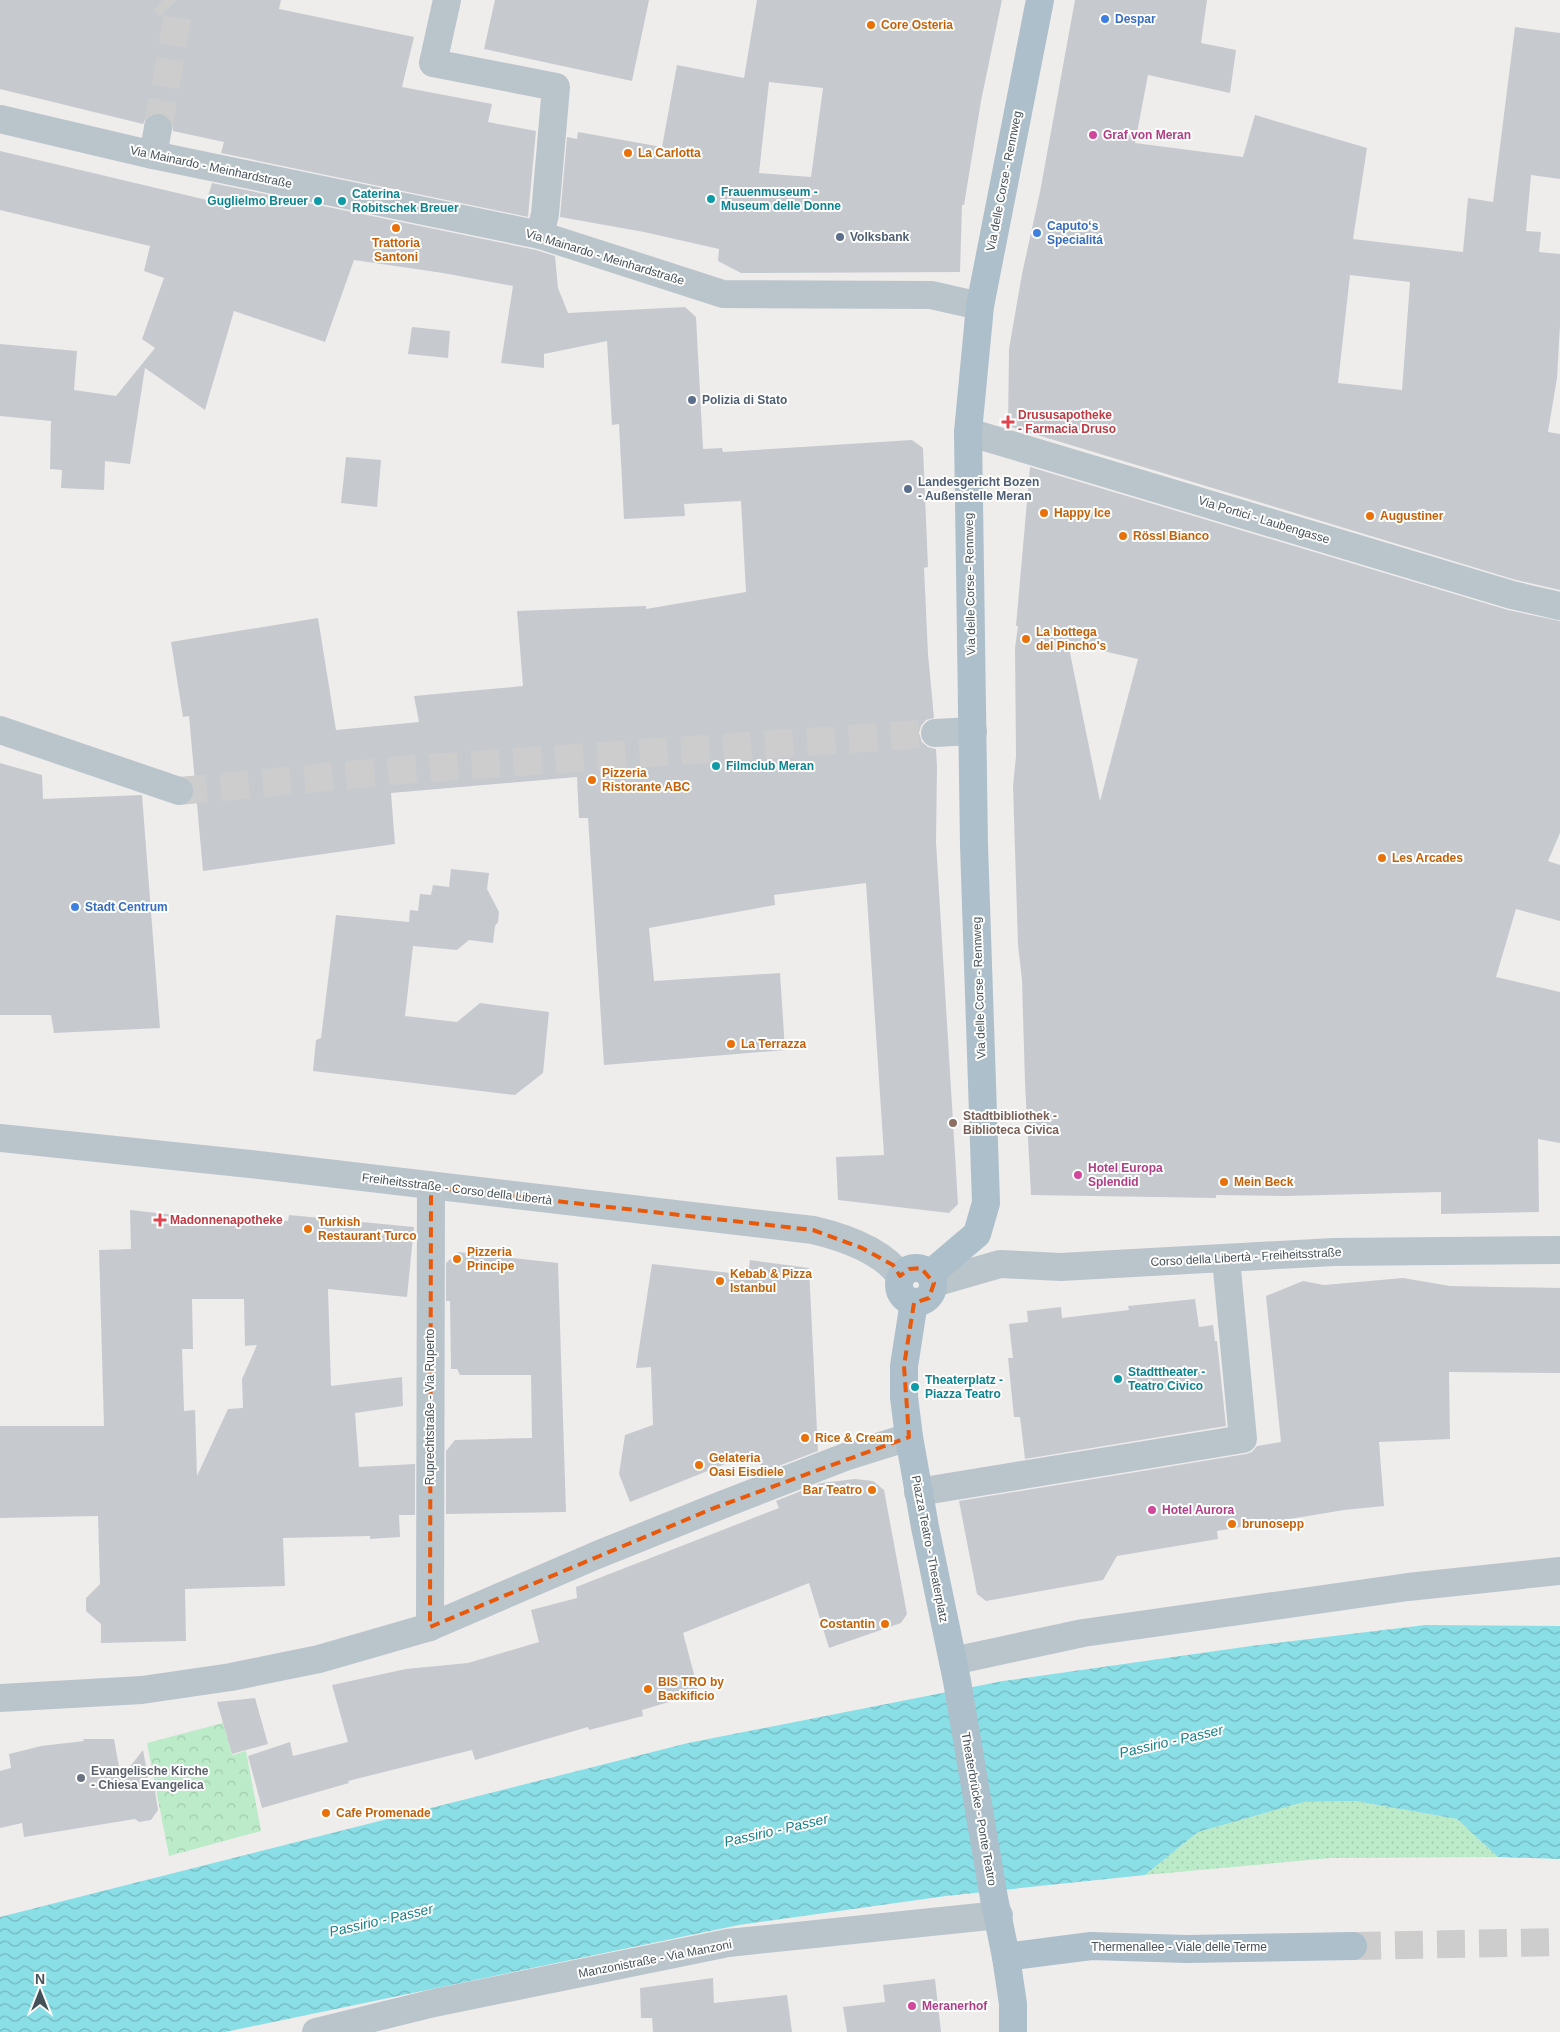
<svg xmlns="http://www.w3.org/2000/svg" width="1560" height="2032" font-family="Helvetica,sans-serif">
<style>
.grass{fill:url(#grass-dots)}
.park{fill:url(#park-crowns)}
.water{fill:url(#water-waves)}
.building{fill:#c6cacf;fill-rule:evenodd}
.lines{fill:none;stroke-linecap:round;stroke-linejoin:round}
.minor-tunnel{stroke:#cdcdce;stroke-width:28;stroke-dasharray:28 14;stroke-linecap:butt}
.major-tunnel{stroke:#cdcdce;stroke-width:28;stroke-dasharray:28 14;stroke-linecap:butt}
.minor{stroke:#bac5cb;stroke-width:28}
.major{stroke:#acbfca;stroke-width:28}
.marked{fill:none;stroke:#e8590c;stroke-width:4;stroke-dasharray:10 6;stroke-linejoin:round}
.shop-dot{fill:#3f7fe0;stroke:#fff;stroke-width:2}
.food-dot{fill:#e8710a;stroke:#fff;stroke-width:2}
.hotel-dot{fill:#d1479c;stroke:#fff;stroke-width:2}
.culture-dot{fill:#0f9aa8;stroke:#fff;stroke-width:2}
.service-dot{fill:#5c6f8a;stroke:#fff;stroke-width:2}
.health-dot{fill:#e0444e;stroke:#fff;stroke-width:2}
.education-dot{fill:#8d6e63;stroke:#fff;stroke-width:2}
.worship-dot{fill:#6b7280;stroke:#fff;stroke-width:2}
.labels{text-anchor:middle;stroke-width:4;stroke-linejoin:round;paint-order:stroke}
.shop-label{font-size:12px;font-weight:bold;fill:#366cbe;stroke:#fff;text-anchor:start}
.food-label{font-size:12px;font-weight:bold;fill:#c56008;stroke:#fff;text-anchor:start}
.hotel-label{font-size:12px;font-weight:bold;fill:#b23c85;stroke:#fff;text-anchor:start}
.street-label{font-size:12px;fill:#455158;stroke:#fff}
.culture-label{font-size:12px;font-weight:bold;fill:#0d838f;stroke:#fff;text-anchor:start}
.service-label{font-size:12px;font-weight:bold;fill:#4e5e75;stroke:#fff;text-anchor:start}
.health-label{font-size:12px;font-weight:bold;fill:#be3a42;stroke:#fff;text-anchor:start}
.education-label{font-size:12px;font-weight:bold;fill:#785e54;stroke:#fff;text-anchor:start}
.worship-label{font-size:12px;font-weight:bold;fill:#5b616d;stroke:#fff;text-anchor:start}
.water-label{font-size:14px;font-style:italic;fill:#127f89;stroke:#fff}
</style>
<defs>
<pattern id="grass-dots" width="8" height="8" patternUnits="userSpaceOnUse" patternTransform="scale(1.25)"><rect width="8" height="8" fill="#bbebc8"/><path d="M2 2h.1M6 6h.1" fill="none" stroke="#a2cbae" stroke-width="1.8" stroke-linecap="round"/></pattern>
<pattern id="park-crowns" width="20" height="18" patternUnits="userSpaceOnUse" patternTransform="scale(1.25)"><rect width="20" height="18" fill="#bbebc8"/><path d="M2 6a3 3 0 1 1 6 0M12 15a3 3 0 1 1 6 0" fill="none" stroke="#a2cbae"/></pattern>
<pattern id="water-waves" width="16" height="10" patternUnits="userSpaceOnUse" patternTransform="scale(1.25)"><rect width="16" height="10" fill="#8adfe7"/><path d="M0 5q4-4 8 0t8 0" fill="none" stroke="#73b7be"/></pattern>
</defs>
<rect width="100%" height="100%" fill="#efecec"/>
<!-- grass -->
<path class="grass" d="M1355,1801L1457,1819L1498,1857L1331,1858L1145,1875L1198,1832L1304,1802Z"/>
<!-- park -->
<path class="park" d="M223,1723L232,1755L246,1751L261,1831L169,1856L147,1743Z"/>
<!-- water -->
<path class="water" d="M1425,1625L1560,1626V1859L1498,1857L1457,1819L1355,1801L1304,1802L1198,1832L1145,1875L946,1896L739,1925L225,2032H0V1917L688,1743L1003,1681L1251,1646Z"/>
<!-- building -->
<g class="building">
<path d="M0,0H281L279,9L414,37L402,87L492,104L488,122L536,131L528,217L221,153L224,142L173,131L172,122L168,116L161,113L152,114L146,118L143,124L0,89Z"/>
<path d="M495,0H649L632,81L484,49Z"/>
<path d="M757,0H1002L981,101L964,205H962L960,272L741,273L718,261L719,249L644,232L560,217L567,137L577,139L578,132L662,147L677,65L744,78ZM769,82L823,88L811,177L759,173Z"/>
<path d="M1075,0H1207L1201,43L1236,50L1230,93L1148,75L1135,143L1243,157L1255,115L1367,148L1353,239L1463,252L1468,198L1493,202L1515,27L1560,33V179L1531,175L1526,231L1541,232L1539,252L1560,254V325L1557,378L1548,432L1560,434V590L1516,580L1008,426L1009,349L1022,274L1040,192ZM1350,275L1410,282L1402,390L1338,383Z"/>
<path d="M0,151L207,200L212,183L536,250L555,256L558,288L568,313L685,307L696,317L703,449L722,448L723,452L912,440L923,448L928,567L924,568L928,654L934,718L926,720L921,726L919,733L922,742L928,747L936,749L937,767L936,842L958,1204L949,1213L838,1200L836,1157L884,1155L866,883L774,895L775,905L649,928L654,981L780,973L785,1050L604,1065L588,818H579L577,777L391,793L395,844L203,871L189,716L183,717L171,642L318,618L336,730L419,722L414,696L523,686L517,611L646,606V609L746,592L741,501L684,504L685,516L624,519L619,424L612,425L607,341L544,354V368L501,363L513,286L443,273L354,260L325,342L234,311L205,410L145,368L130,464L105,461L104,490L61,488L62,470L50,469L51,421L0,416V344L77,351L74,390L116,396L155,348L142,339L164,278L144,271L150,246L0,210Z"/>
<path d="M412,327L450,331L448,358L408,354Z"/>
<path d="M346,457L381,460L377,507L341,503Z"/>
<path d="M1030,467L1508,610L1560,621V833L1548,861L1560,865V921L1516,909L1496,977L1560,992V1143L1538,1139L1539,1212L1441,1214V1192L1286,1196L1216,1195V1198L1031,1195L1025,1083L1022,980L1018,945L1013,786L1016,756L1015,648L1018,626H1016ZM1068,643L1138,659L1100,801Z"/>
<path d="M0,763L42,775L43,799L142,795L160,1028L54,1033L51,1015H0Z"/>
<path d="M451,869L489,873L487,889L499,912L498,922L495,926L493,943L469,940L457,950L413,946L405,1016L457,1022L480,1003L549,1012L543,1073L515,1095L313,1071L316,1040L321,1038L336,915L409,922L410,910L418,911L420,894L431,895L433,885L449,887Z"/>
<path d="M130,1210L230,1221L231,1215L288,1221L289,1215L414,1227L407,1297L328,1289L331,1386L402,1377L403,1406L355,1413L359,1467L415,1464V1515H399L400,1537L370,1539V1536L283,1538L285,1586L185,1589L186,1641L101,1643V1624L86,1611V1598L100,1584L98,1516L0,1518V1426H104L99,1250L131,1249ZM192,1299H244L245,1346L257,1345L242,1379L243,1408L228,1409L197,1476L195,1410L184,1411L182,1349H193Z"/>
<path d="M458,1252L558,1263L566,1512L446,1514V1451L455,1440L532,1438L531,1375H460L457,1369H451L450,1301H446V1263Z"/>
<path d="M750,1260L809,1268L818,1451L763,1472L755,1452L630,1502L619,1474L625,1435L653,1425L651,1367L636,1368L652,1264L748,1275Z"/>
<path d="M1403,1278L1450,1286L1560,1288V1373L1449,1372L1450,1439L1379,1442L1384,1506L1344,1510L1217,1531L1218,1539L1117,1556L1103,1580L986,1601L977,1594L959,1501L1246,1454L1252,1452L1257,1446L1281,1442L1266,1296L1303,1281L1324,1285Z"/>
<path d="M1195,1299L1199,1327L1213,1325L1215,1341H1217L1226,1426L1025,1459L1020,1417H1014L1008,1358H1013L1009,1324L1028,1322L1027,1311L1061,1307L1062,1318L1129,1310L1128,1306Z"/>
<path d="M855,1479L873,1481L884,1490L907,1614L901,1623L829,1648L809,1583L683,1633L699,1693L642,1710L643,1716L589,1730L588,1727L475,1760L472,1750L348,1781L349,1783L262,1808L248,1756L290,1742L293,1756L348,1742L332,1685L406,1669L468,1663L539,1642L531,1610L577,1598L576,1587L779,1508L776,1501L821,1483Z"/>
<path d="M255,1698L268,1744L232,1754L217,1702Z"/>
<path d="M83,1739H114L121,1778L143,1750L150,1788L155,1791L158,1810L151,1820L139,1822L135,1819L24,1837L22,1823L0,1828V1771L11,1768L9,1754L41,1746L84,1741Z"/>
<path d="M713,1978L714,2003L787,1995L792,2032H653L652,2018H641L640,1988Z"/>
<path d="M935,1979L941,2032H847L843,2007L885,2002L883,1985Z"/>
</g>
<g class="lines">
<!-- minor-tunnel -->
<g class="minor-tunnel">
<path d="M158,128L178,15L163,0"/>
<path d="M179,791L402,770L935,733"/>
</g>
<!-- major-tunnel -->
<path class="major-tunnel" d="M1353,1946L1560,1942"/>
<!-- minor -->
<g class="minor">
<path d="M447,0L433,63L556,87L545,214L540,235"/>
<path d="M0,119L153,155L540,235L723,294L931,295L980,306"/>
<path d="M153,155L158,128"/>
<path d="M968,432L1512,595L1560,606"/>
<path d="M0,730L179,791"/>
<path d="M935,733L973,731"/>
<path d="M0,1138L250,1164L813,1230C843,1237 883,1251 901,1277"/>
<path d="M934,1283L1000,1264L1061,1267L1333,1252L1560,1250"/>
<path d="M918,1492L1243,1439L1226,1259"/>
<path d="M430,1627L431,1187"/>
<path d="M953,1661L1083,1633L1408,1587L1560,1571"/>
<path d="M0,1698L142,1690L231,1677L319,1659L430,1627L597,1555L714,1508L845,1457L909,1437"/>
<path d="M316,2032L434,2003L728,1943L999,1915"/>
</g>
<!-- major -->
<g class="major">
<circle cx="916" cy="1285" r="17"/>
<path d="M930,1274L977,1234L986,1203L974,845L968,432L980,306L1040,0"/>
<path d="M914,1302L904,1366V1397L909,1437L925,1527L957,1681L994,1898L1006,1957L1013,2004V2032"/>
<path d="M1006,1957L1091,1946L1187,1949L1353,1946"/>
</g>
</g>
<!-- marked area -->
<path class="marked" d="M431,1187L813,1230L862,1248L893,1265L900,1276L909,1269L921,1268L934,1283L929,1298L914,1303L904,1366L909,1437L714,1508L430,1627Z"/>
<!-- markers -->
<g class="shop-dot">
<circle cx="1105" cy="19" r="5"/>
<circle cx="1037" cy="233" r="5"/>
<circle cx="75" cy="907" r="5"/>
</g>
<g class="food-dot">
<circle cx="871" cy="25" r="5"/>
<circle cx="628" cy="153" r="5"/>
<circle cx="396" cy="228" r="5"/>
<circle cx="1044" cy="513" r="5"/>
<circle cx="1370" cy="516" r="5"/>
<circle cx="1123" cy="536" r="5"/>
<circle cx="1026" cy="639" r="5"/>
<circle cx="592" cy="780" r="5"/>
<circle cx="1382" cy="858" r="5"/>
<circle cx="731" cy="1044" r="5"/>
<circle cx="1224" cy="1182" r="5"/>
<circle cx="308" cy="1229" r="5"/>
<circle cx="457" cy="1259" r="5"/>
<circle cx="720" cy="1281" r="5"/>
<circle cx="805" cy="1438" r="5"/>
<circle cx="699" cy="1465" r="5"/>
<circle cx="872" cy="1490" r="5"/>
<circle cx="1232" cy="1524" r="5"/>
<circle cx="885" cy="1624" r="5"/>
<circle cx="648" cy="1689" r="5"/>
<circle cx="326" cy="1813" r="5"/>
</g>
<g class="hotel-dot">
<circle cx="1093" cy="135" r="5"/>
<circle cx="1078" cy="1175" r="5"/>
<circle cx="1152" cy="1510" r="5"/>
<circle cx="912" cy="2006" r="5"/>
</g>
<g class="culture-dot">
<circle cx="711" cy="199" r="5"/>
<circle cx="318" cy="201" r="5"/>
<circle cx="342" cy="201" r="5"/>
<circle cx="716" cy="766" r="5"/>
<circle cx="1118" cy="1379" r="5"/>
<circle cx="915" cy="1387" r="5"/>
</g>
<g class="service-dot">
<circle cx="840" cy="237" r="5"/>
<circle cx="692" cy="400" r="5"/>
<circle cx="908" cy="489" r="5"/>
</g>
<g class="health-dot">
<path d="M1005.5 414.5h5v5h5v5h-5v5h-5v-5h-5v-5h5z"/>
<path d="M157.5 1212.5h5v5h5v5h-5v5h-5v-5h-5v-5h5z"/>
</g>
<circle class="education-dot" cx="953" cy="1123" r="5"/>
<circle class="worship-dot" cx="81" cy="1778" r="5"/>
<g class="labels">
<!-- shop labels -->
<g class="shop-label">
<text x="1115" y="23">Despar</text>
<text x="1047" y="230">Caputo‘s<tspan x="1047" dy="14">Specialitá</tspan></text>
<text x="85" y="911">Stadt Centrum</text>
</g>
<!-- food labels -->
<g class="food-label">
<text x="881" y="29">Core Osteria</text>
<text x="638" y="157">La Carlotta</text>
<text x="396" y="247" text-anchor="middle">Trattoria<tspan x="396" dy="14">Santoni</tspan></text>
<text x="1054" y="517">Happy Ice</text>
<text x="1380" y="520">Augustiner</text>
<text x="1133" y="540">Rössl Bianco</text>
<text x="1036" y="636">La bottega<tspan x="1036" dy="14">del Pincho's</tspan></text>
<text x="602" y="777">Pizzeria<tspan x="602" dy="14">Ristorante ABC</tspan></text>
<text x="1392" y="862">Les Arcades</text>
<text x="741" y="1048">La Terrazza</text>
<text x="1234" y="1186">Mein Beck</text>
<text x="318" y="1226">Turkish<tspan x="318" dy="14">Restaurant Turco</tspan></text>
<text x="467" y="1256">Pizzeria<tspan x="467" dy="14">Principe</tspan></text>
<text x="730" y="1278">Kebab &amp; Pizza<tspan x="730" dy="14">Istanbul</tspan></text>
<text x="815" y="1442">Rice &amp; Cream</text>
<text x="709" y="1462">Gelateria<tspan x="709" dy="14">Oasi Eisdiele</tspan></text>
<text x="862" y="1494" text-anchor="end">Bar Teatro</text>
<text x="1242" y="1528">brunosepp</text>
<text x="875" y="1628" text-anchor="end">Costantin</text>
<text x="658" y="1686">BIS TRO by<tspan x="658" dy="14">Backificio</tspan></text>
<text x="336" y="1817">Cafe Promenade</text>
</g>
<!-- hotel labels -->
<g class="hotel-label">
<text x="1103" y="139">Graf von Meran</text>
<text x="1088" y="1172">Hotel Europa<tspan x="1088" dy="14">Splendid</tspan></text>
<text x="1162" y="1514">Hotel Aurora</text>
<text x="922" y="2010">Meranerhof</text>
</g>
<!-- street labels -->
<g class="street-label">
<text transform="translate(211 167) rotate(12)" y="4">Via Mainardo - Meinhardstraße</text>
<text transform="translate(1004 181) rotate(-79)" y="4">Via delle Corse - Rennweg</text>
<text transform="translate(605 257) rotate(17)" y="4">Via Mainardo - Meinhardstraße</text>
<text transform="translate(1264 520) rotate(17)" y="4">Via Portici - Laubengasse</text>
<text transform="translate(970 584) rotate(-91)" y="4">Via delle Corse - Rennweg</text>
<text transform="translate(979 988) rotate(-92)" y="4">Via delle Corse - Rennweg</text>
<text transform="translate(457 1189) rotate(7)" y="4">Freiheitsstraße - Corso della Libertà</text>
<text transform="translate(1246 1257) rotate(-3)" y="4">Corso della Libertà - Freiheitsstraße</text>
<text transform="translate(430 1407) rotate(-90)" y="4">Ruprechtstraße - Via Ruperto</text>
<text transform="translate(930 1549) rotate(79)" y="4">Piazza Teatro - Theaterplatz</text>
<text transform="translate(979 1809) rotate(80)" y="4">Theaterbrücke - Ponte Teatro</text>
<text x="1179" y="1951">Thermenallee - Viale delle Terme</text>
<text transform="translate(655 1959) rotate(-11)" y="4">Manzonistraße - Via Manzoni</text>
</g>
<!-- culture labels -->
<g class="culture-label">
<text x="721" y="196">Frauenmuseum -<tspan x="721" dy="14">Museum delle Donne</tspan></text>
<text x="352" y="198">Caterina<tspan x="352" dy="14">Robitschek Breuer</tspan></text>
<text x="308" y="205" text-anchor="end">Guglielmo Breuer</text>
<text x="726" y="770">Filmclub Meran</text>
<text x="1128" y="1376">Stadttheater -<tspan x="1128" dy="14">Teatro Civico</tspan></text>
<text x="925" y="1384">Theaterplatz -<tspan x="925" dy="14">Piazza Teatro</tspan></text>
</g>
<!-- service labels -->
<g class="service-label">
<text x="850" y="241">Volksbank</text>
<text x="702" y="404">Polizia di Stato</text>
<text x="918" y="486">Landesgericht Bozen<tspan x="918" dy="14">- Außenstelle Meran</tspan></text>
</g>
<!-- health labels -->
<g class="health-label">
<text x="1018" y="419">Drususapotheke<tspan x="1018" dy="14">- Farmacia Druso</tspan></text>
<text x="170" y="1224">Madonnenapotheke</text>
</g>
<!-- education labels -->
<g class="education-label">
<text x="963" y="1120">Stadtbibliothek -<tspan x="963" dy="14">Biblioteca Civica</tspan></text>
</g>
<!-- worship labels -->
<g class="worship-label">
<text x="91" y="1775">Evangelische Kirche<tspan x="91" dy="14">- Chiesa Evangelica</tspan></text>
</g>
<!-- water labels -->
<g class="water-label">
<text transform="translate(1171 1741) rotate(-13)" y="5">Passirio - Passer</text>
<text transform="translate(776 1830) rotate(-13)" y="5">Passirio - Passer</text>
<text transform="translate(381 1920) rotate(-13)" y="5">Passirio - Passer</text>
</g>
</g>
<!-- north arrow -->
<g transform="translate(40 1992)" stroke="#ffffff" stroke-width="4" paint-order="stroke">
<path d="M0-4L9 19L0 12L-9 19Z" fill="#455158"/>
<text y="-8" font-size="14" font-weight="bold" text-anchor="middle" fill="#455158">N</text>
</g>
</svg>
